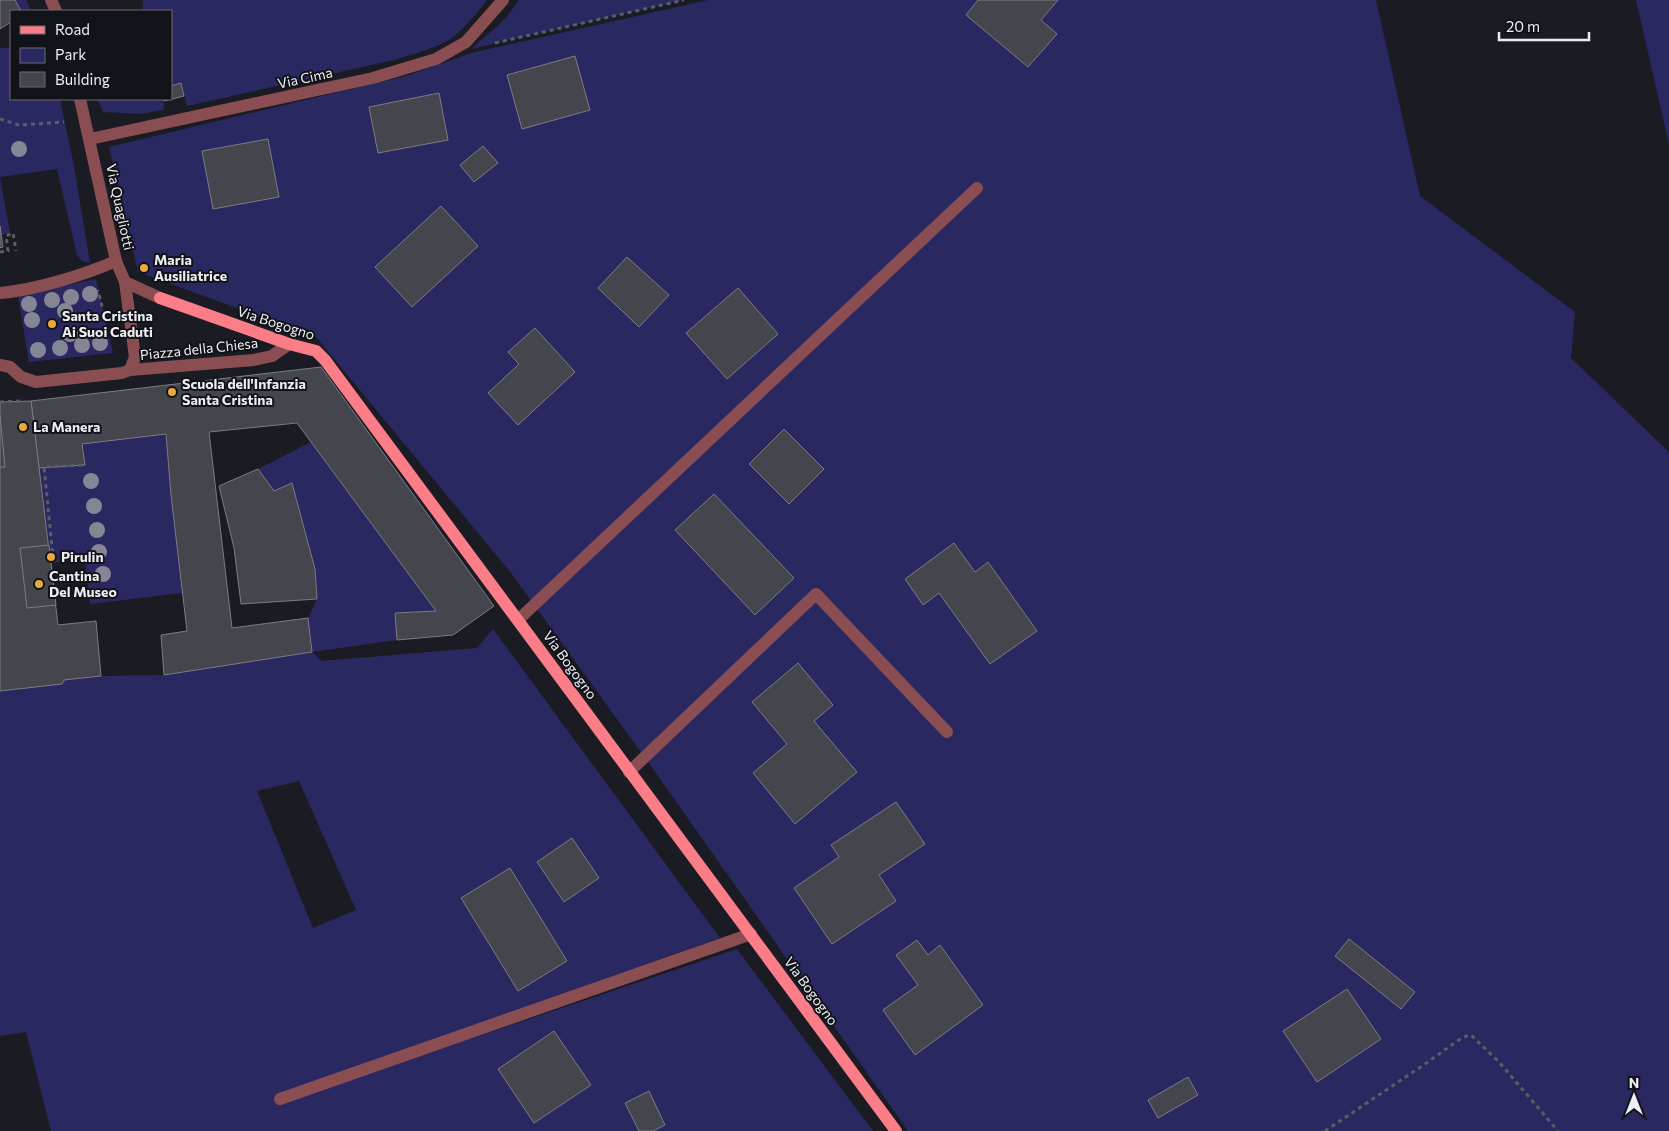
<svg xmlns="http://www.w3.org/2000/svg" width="1669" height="1131" font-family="Commissioner,sans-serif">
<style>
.green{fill:#2a2861;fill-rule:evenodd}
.building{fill:#45454d;stroke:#7b7c85}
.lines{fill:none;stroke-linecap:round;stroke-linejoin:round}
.path{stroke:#5c5d64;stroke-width:3;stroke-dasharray:4 4;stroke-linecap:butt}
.minor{stroke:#8a4e52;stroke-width:12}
.major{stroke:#fa7d87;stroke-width:12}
.tree{fill:#848695}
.poi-dot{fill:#eda83b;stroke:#121319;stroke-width:2}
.labels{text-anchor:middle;stroke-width:4;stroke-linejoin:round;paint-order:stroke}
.street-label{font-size:14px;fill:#edeef3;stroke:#121319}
.poi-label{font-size:14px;font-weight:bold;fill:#edeef3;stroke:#121319;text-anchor:start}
</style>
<rect width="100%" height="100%" fill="#1b1c23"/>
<!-- green -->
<g class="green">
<path d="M15,0H26L31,11H21Z"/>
<path d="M143,0H487C478,11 469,23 458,33C442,48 415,53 394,60L187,106L181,83L171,86V11H142Z"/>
<path d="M519,0H684L471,49L505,19Z"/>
<path d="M708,0H1376L1420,196L1575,312L1571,358L1669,452V1131H908L651,766L511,573L316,337L138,272L109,147L406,76L471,53Z"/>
<path d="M1636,0H1669V144Z"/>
<path d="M0,48H11V99H60L74,166L90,263L82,261L77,255L57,169L0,177L10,233L1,235L0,226Z"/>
<path d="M98,99H163L164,110L139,114L103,112Z"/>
<path d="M96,279L113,353L29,362L18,296Z"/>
<path d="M166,434L183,593L90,604L85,559L51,563L39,468L82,444Z"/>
<path d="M311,442L436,611L395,613L397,640L312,652L322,661L477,648L493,629L720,938L467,1028L470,1039L737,949L873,1131H51L26,1032L0,1036V691L64,680L101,676L164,675L311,652L308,618L317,599L315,569L292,484L274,491L258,469ZM299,781L356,910L313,928L257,791Z"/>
</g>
<!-- building -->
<g class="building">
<path d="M0,0H15L21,11H11V22L0,29Z"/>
<path d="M978,0H1058L1041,20L1057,34L1028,67L966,15Z"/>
<path d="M575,56L590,110L522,129L507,75Z"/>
<path d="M181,83L184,96L164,101L163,99H171V86Z"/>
<path d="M439,93L448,140L378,153L369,107Z"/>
<path d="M268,139L279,197L213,209L202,151Z"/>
<path d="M483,146L498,163L474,182L460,165Z"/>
<path d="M441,206L478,246L412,307L375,267Z"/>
<path d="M0,226L3,247L0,248Z"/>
<path d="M627,257L669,295L639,327L598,288Z"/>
<path d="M738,288L778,334L727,379L686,333Z"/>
<path d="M535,328L575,372L518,425L488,393L519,364L508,352Z"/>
<path d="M321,367L494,606L453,635L397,640L395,613L436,611L297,423L209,432L232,628L308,618L312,652L164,675L161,635L187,631L171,495L166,434L82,444L85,465L39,468L31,401Z"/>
<path d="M31,401L58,625L96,621L101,676L64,680L62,684L0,691V402Z"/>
<path d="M0,415L5,467H0Z"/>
<path d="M784,429L824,469L789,504L749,464Z"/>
<path d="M258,469L274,491L292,483L315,569L317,599L241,604L234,548L219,486Z"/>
<path d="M714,494L794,578L755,615L675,530Z"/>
<path d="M954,543L975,572L988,562L1037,631L990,664L939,593L923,605L905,579Z"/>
<path d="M49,545L56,605L27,608L20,548Z"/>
<path d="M798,663L833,705L814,721L857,772L795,824L753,773L787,744L752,702Z"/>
<path d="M896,802L925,844L879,875L896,901L832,944L794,888L839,857L831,845Z"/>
<path d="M572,838L599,878L564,902L537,862Z"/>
<path d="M510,868L567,961L518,991L461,898Z"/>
<path d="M1349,939L1415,992L1401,1009L1335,956Z"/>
<path d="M917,940L928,955L940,945L983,1005L915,1055L883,1010L918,985L896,955Z"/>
<path d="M1347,989L1381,1039L1317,1082L1283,1031Z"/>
<path d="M554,1031L591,1085L534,1123L498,1069Z"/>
<path d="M1188,1077L1198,1095L1158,1118L1148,1100Z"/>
<path d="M649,1091L665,1125L653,1131H639L625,1103Z"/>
</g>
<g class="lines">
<!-- path -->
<g class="path">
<path d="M495,43L684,0"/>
<path d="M0,119L19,125L64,122"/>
<path d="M0,252L8,251L6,236L13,233L16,251"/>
<path d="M64,319L104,314L98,290"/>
<path d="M0,402L20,401"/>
<path d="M51,558H53L44,467L85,465"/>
<path d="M1325,1131L1425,1064L1463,1037L1471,1035L1499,1062L1558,1131"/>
</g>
<!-- minor -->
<g class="minor">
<path d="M51,0L56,11"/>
<path d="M80,99L116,261L125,282L160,298"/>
<path d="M90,139L373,78L436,59L466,42L503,0"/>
<path d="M0,293C35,290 84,275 116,261"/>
<path d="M0,365L10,367L21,377L36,382L122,373L130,370L135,357L125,282"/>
<path d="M130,370L254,360L272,356L289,344"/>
<path d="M518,620L977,188"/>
<path d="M629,772L816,594L947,732"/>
<path d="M280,1099L751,934"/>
</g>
<!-- major -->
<path class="major" d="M160,298L289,344L316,351L325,360L896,1131"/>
</g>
<!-- trees -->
<g class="tree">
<circle cx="19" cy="149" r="8"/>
<circle cx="90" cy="294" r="8"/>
<circle cx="71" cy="297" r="8"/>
<circle cx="52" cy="300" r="8"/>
<circle cx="29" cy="304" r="8"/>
<circle cx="65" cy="311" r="8"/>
<circle cx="32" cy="320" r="8"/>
<circle cx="70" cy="334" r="8"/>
<circle cx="100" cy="343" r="8"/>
<circle cx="82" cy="345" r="8"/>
<circle cx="60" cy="348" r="8"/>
<circle cx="38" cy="350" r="8"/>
<circle cx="91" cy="481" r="8"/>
<circle cx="94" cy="506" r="8"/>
<circle cx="97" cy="530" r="8"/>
<circle cx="99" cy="552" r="8"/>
<circle cx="103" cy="574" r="8"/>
</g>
<!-- markers -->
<g class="poi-dot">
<circle cx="144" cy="268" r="5"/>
<circle cx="52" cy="324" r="5"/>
<circle cx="172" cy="392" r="5"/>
<circle cx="23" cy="427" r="5"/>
<circle cx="51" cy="557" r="5"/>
<circle cx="39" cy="584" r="5"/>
</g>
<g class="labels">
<!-- street labels -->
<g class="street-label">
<text transform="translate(305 78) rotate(-12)" y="5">Via Cima</text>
<text transform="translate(120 207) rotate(78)" y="5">Via Quagliotti</text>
<text transform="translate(276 323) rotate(18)" y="5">Via Bogogno</text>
<text transform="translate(199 349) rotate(-6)" y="5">Piazza della Chiesa</text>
<text transform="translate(570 665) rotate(54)" y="5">Via Bogogno</text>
<text transform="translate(811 991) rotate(54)" y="5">Via Bogogno</text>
</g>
<!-- poi labels -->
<g class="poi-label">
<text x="154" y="265">Maria<tspan x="154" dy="16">Ausiliatrice</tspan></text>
<text x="62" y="321">Santa Cristina<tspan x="62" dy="16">Ai Suoi Caduti</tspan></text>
<text x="182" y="389">Scuola dell'Infanzia<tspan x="182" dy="16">Santa Cristina</tspan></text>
<text x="33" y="432">La Manera</text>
<text x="61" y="562">Pirulin</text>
<text x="49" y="581">Cantina<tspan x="49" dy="16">Del Museo</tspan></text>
</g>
</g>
<!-- legend -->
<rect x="10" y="10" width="162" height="90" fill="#121319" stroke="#6a6b70"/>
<rect x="20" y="26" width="25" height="8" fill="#fa7d87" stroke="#6a6b70"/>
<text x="55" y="35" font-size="15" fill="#edeef3">Road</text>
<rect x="20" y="48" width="25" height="15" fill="#2a2861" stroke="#6a6b70"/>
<text x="55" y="60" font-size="15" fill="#edeef3">Park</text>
<rect x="20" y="72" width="25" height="15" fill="#45454d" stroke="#6a6b70"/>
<text x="55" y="85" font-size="15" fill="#edeef3">Building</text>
<!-- north arrow -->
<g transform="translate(1634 1096)" stroke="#121319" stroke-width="4" paint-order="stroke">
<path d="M0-4L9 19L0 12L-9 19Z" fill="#edeef3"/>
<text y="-8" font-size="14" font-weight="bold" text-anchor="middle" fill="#edeef3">N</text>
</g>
<!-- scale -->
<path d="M1499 32v8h90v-8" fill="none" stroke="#edeef3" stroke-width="2.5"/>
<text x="1506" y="32" font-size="15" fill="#edeef3" stroke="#121319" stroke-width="4" paint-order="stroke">20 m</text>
</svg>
